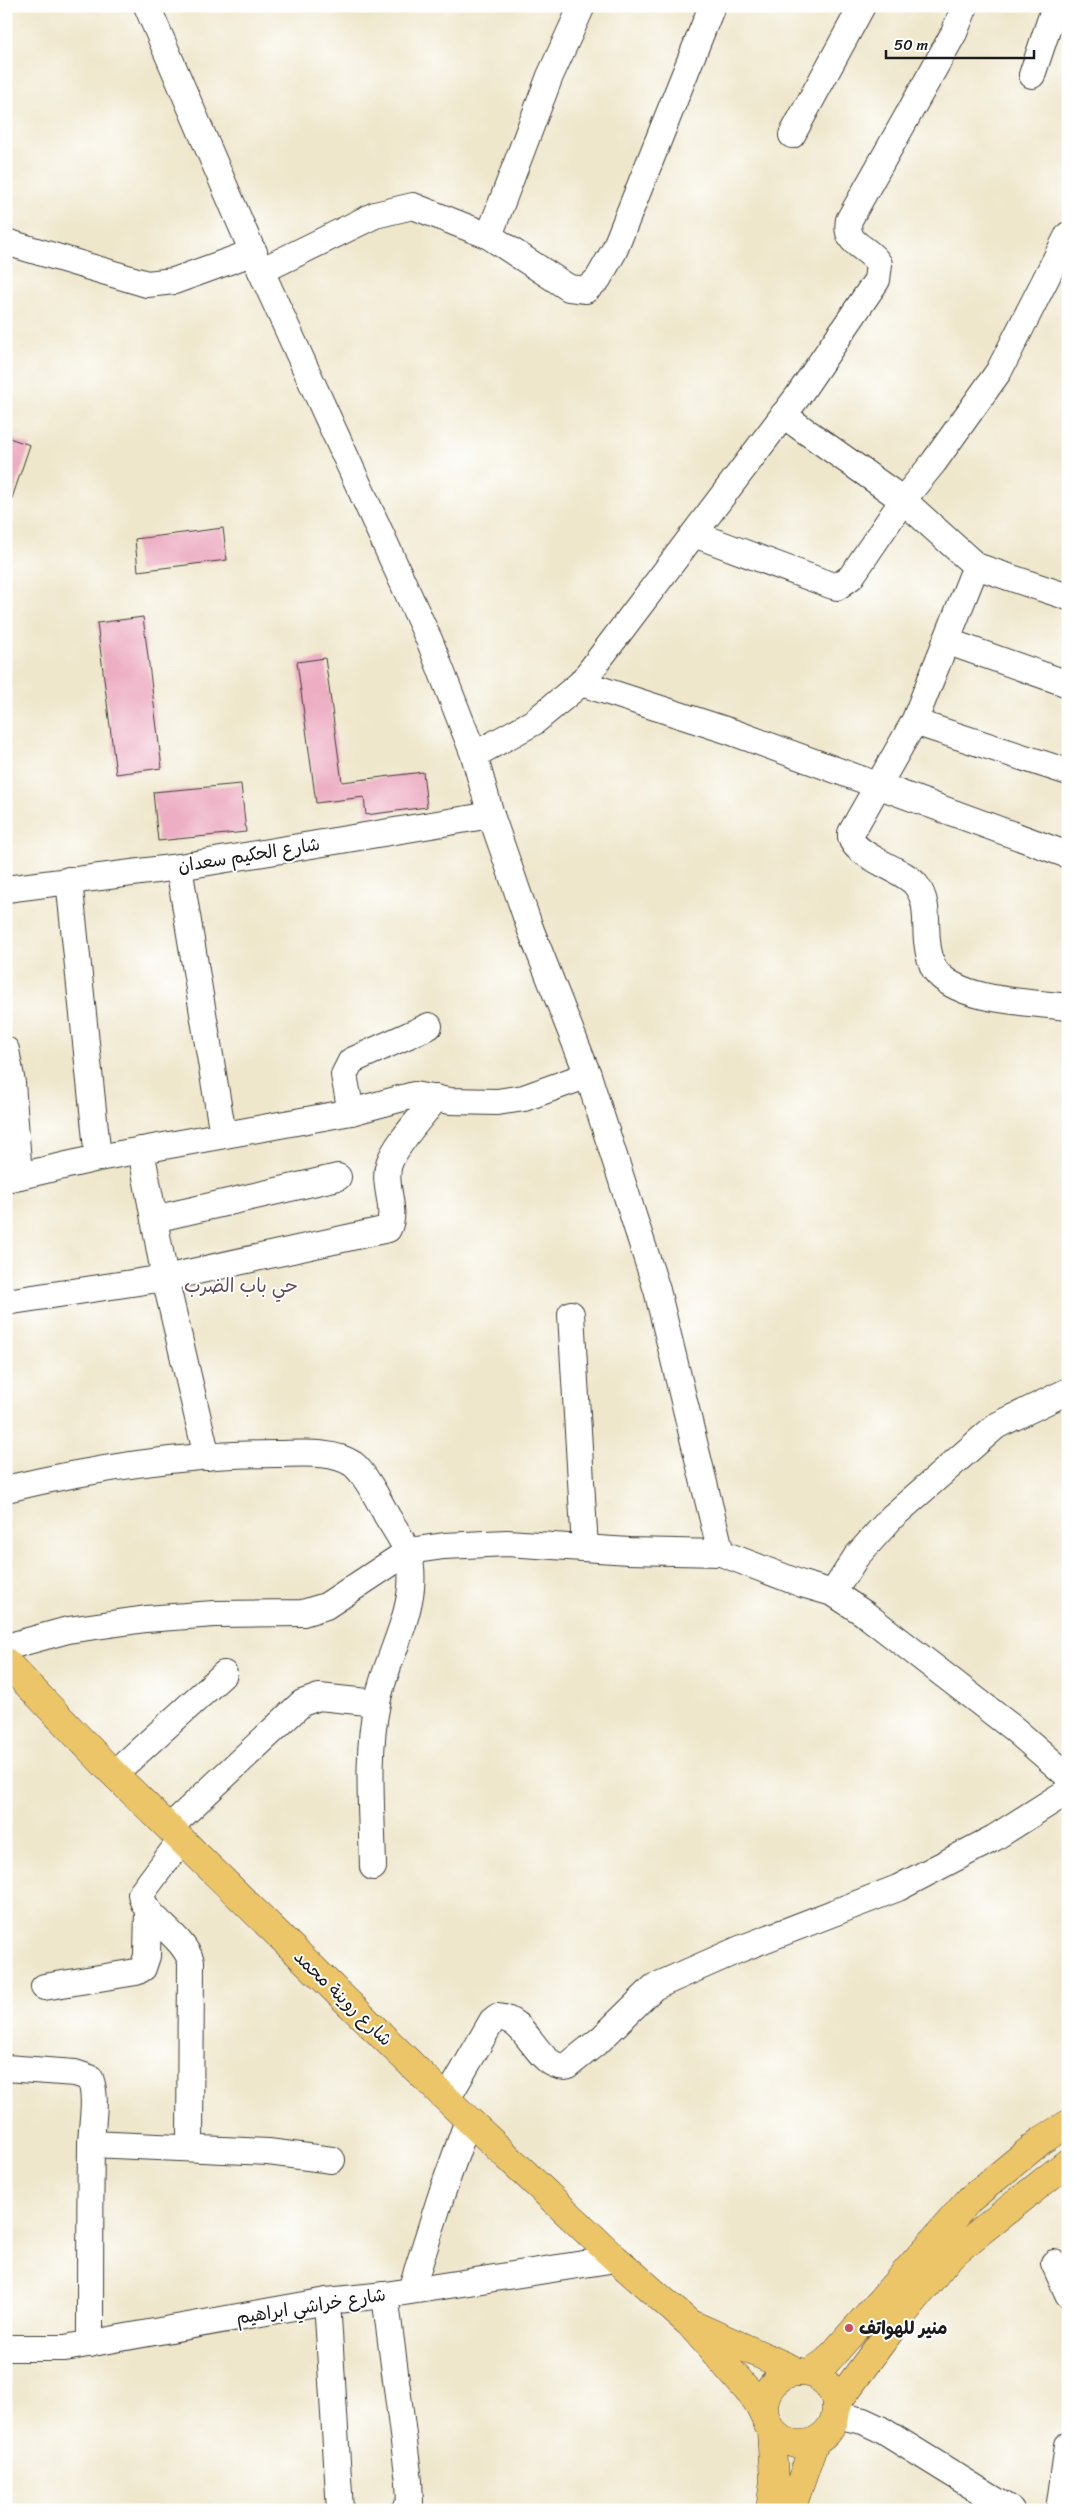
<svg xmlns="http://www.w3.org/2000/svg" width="1074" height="2516" font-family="Sriracha,'Playpen Sans Arabic',sans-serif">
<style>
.building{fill:#edaec3}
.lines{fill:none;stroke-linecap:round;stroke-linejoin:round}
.minor-casing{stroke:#3c3a36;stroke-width:28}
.major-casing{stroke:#3c3a36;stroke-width:29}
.minor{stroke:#fff;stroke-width:26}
.major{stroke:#edc569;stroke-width:28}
.poi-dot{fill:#d1495b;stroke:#fff;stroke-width:2}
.labels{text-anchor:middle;stroke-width:4;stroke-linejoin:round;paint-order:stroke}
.street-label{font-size:18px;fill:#1c1c1c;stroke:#fff}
.poi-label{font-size:18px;font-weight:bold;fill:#1c1c1c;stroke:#fff;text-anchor:start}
.neighbourhood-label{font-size:19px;fill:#654f56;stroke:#fff}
</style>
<rect width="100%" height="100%" fill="#fff"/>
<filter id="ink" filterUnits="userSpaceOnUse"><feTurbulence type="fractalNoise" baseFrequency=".02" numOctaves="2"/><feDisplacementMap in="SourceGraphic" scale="10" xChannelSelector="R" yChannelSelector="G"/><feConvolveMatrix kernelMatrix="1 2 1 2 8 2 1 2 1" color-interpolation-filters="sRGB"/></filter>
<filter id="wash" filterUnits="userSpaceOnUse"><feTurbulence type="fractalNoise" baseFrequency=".0096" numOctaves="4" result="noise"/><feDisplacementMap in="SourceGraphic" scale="20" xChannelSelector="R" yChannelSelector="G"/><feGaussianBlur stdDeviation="1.12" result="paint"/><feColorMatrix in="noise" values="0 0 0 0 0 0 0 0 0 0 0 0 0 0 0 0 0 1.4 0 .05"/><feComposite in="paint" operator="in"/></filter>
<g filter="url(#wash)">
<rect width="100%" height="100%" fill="#efe7cc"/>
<g id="blocks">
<!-- building -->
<g class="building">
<path d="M6,437L30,445L9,507H6Z"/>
<path d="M223,528L227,560L138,571L135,539Z"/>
<path d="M143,617L162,768L116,774L97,623Z"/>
<path d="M325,658L342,782L423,772L427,807L366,815L364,797L316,803L297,662Z"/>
<path d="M241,784L246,832L158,841L153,792Z"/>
</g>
</g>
</g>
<g filter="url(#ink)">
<use href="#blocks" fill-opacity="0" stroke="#3c3a36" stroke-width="1"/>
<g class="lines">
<defs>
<g id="minor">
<path d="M147,6L261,271L430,642L474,755L491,815L530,928L588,1075L657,1290L721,1553"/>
<path d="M1032,75L1055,6"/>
<path d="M792,135L862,6"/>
<path d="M489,236L550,76L582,6"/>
<path d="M6,242L147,284L174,281L254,252"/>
<path d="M261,271L375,215L413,206L489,236L569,288L586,290L598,279L614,251L712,6"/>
<path d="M783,415L903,500L976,566L1068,597"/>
<path d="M694,534L833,586L837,587L851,577L903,500L934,462L999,371L1068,235"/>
<path d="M976,566L914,722L851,833C848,855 903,868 916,885C929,902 925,922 927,941C928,950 930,962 935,970C958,1002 1032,1002 1068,1007"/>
<path d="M946,641L1068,684"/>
<path d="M581,683L732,732L1068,855"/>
<path d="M914,722L1068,772"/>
<path d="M474,755L534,722L581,683L798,396L877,280L879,264C867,245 844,246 849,220L954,33L965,6"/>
<path d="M179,867L223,1135"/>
<path d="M69,880L98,1158"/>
<path d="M6,889L179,867L491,815"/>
<path d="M6,1050L12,1083L19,1176"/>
<path d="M351,1112L414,1095L450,1101L497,1102L524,1098L588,1075"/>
<path d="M141,1150L165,1278L207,1457"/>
<path d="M6,1179L98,1158L351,1112L344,1075L351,1061L429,1026"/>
<path d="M154,1219L338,1177"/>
<path d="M6,1302L165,1278L388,1229C398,1209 382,1185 389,1164C395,1145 423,1115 436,1098"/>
<path d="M571,1314L585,1548"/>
<path d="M6,1489C95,1468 185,1454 276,1454C300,1454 332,1450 353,1464C365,1473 380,1503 387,1516C404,1544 414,1553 411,1588C407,1627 385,1664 377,1703C366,1756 372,1813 373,1867"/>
<path d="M833,1593L856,1557L892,1517L996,1426L1068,1391"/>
<path d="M6,1647L68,1630L146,1619L214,1614L303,1613L326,1606L409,1551L444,1546L507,1543L629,1551L721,1553L802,1584L833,1593L865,1614L1014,1729L1068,1776"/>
<path d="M114,1774L224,1674"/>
<path d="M169,1828L302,1703L319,1697L377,1703"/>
<path d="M181,1840L141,1894C144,1918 181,1933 191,1961L190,2148"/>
<path d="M44,1987L136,1972L143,1968L147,1956L148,1910"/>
<path d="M6,2068L75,2073L90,2078C98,2100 91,2124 91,2147C90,2213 90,2278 90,2344"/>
<path d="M447,2099L492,2021L497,2017C529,2018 535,2067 566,2067L601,2039L654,1987L740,1949L898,1888L994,1838L1068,1791"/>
<path d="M91,2144L268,2152L332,2160"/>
<path d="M1054,2263L1068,2294"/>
<path d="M411,2290L442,2193L468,2120"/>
<path d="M385,2295L409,2481L410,2503L404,2510"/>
<path d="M327,2301L340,2510"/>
<path d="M6,2348H65L327,2301L385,2295L616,2259"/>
<path d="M836,2415L863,2421L880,2429L1011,2510"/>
<path d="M1059,2510L1068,2445"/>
</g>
<g id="major">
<path d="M6,1662L114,1774L458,2110L616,2259L690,2324L756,2400L766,2420"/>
<path d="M696,2326L799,2372"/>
<circle cx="800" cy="2408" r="36"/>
<path d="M810,2373L827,2361L970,2199L1042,2140L1068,2124"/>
<path d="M836,2404L896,2323L951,2255L1068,2162"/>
<path d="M770,2510L774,2480L771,2431"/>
<path d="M791,2510L815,2441"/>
</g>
</defs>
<!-- minor casing -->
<use href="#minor" class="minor-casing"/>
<!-- major casing -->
<use href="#major" class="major-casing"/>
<!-- minor -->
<use href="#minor" class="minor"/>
<!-- major -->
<use href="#major" class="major"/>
</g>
</g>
<!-- markers -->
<circle class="poi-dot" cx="849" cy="2328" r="5"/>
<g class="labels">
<!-- street labels -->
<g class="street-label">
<text transform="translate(249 855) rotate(-9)" y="6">شارع الحكيم سعدان</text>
<text transform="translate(343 1998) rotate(44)" y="6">شارع روينة محمد</text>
<text transform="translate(311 2306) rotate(-9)" y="6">شارع خراشي ابراهيم</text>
</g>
<!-- poi labels -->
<g class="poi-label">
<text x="859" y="2334">منير للهواتف</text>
</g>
<!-- neighbourhood labels -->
<g class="neighbourhood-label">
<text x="241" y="1292">حي باب الضرب</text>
</g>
</g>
<!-- margin -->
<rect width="1074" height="2516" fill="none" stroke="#fff" stroke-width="25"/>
<!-- scale -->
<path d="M886 50v8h148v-8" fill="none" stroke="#1c1c1c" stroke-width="2.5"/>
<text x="894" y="50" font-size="15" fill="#1c1c1c" stroke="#ffffff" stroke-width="4" paint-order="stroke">50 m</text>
</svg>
